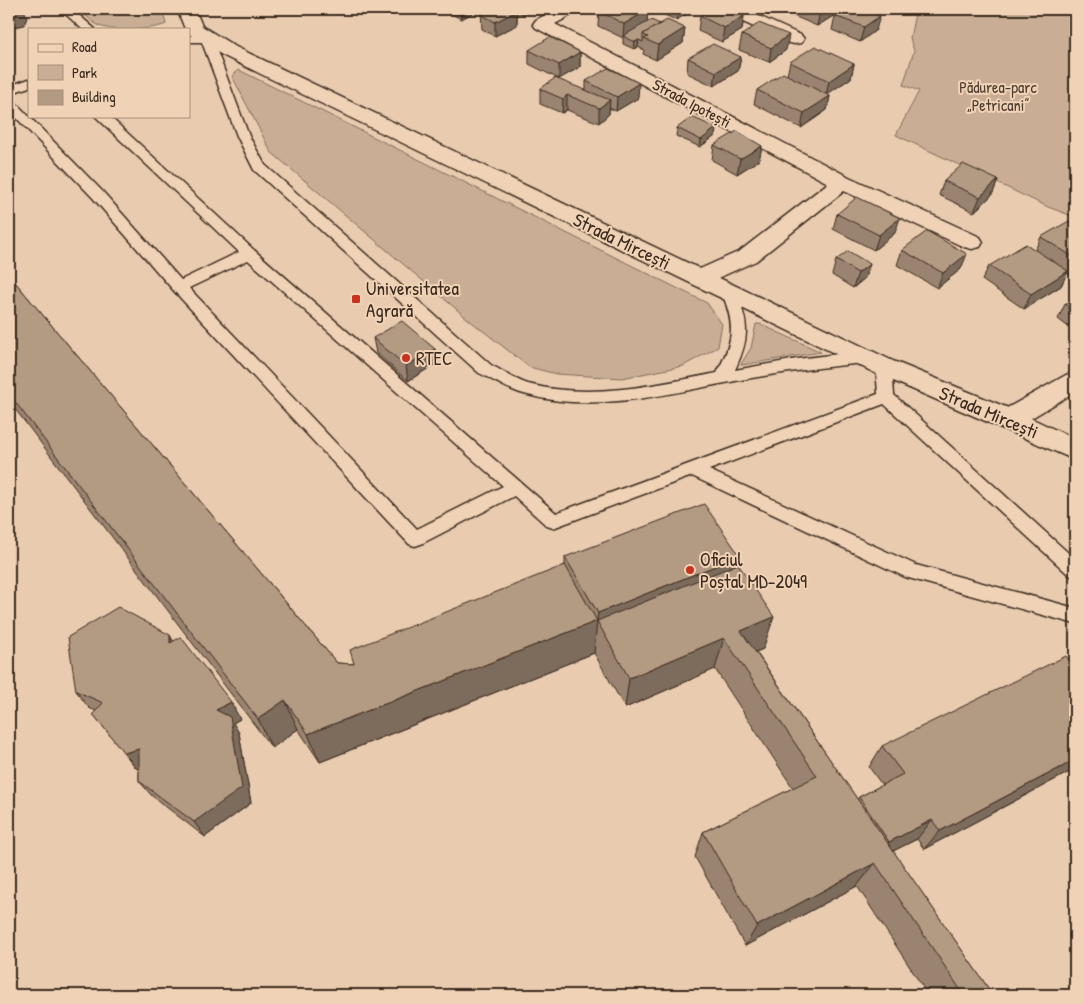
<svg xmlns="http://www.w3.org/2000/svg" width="1084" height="1004" font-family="'Patrick Hand',sans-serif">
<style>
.green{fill:#c9ae95;stroke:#826c5a}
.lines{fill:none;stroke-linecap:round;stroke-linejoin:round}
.lane-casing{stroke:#3b2a1e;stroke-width:3}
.street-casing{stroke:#3b2a1e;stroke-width:3}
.secondary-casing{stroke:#3b2a1e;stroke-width:3}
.lane{fill:#f0d3b6;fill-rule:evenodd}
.street{fill:#f0d3b6;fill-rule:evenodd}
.secondary{fill:#f0d3b6;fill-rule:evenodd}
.wall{fill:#9a8471;stroke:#3b2a1e}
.shaded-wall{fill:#7d6c5c;stroke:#3b2a1e}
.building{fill:#b39a83;stroke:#3b2a1e}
.poi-dot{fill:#c8321e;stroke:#f0d3b6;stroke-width:2}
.labels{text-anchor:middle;stroke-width:4;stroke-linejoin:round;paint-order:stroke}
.far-park-label{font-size:16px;fill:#503e30;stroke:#f0d3b6}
.far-street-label{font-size:16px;fill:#3b2a1e;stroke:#f0d3b6}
.street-label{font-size:19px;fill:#3b2a1e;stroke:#f0d3b6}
.poi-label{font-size:19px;fill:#3b2a1e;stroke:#f0d3b6;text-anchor:start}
</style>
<rect width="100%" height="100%" fill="#e9ccb0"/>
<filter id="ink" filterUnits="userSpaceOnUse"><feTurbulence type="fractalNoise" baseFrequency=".02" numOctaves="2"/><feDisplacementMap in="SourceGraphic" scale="10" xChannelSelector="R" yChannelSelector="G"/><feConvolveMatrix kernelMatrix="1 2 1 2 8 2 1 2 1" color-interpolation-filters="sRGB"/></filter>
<g filter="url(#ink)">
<!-- green -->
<g class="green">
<path d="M78,9H162L166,24C153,30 113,32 100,26C92,23 85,14 78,9Z"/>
<path d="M916,9H1075V217L1048,207L896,135L919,91L903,85L914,51L910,38Z"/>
<path d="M239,70L707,303L722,324L718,347L683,366L622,378L556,374L529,367L468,319L271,152L232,76Z"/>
<path d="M756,324H760L821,352L742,365L741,364L751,348Z"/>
</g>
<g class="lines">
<defs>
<g id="lane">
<path d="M60,9H72L95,29H82Z"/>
<path d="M206,35L212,38L249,136L265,165L491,365C503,371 515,380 528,384C590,400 656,385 717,373C733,341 736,327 722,293L724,289H734L736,293C750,325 749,339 735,370L797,359L863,351L869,353L871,357L869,361L863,363C824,367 785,372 746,379C674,392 597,415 524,394C508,390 494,380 479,373L254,170L237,136L202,42H189V36Z"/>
<path d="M29,79V87L9,94V86Z"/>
<path d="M9,99L13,100L103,192L181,280L239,252L95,116H109L254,250L556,513L878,394L876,367L878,363L884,361L890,363L892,367L894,395L1075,559V578L1069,575L884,404L709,470L916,565L1075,608V624L905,577L692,476L553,528L547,526L514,496L421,544L415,546L409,544L174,291L93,198L9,110ZM248,260L503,486L417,529L189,288Z"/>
</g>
<g id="street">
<path d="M556,9H578L575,13L555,24L849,177L980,237L983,242L980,247L972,249L964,247L844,191L756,261L707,283L699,286L691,283L687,278L691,273L740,251L828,183L536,28L533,24L536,20Z"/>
<path d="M720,9H743L801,35L804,39L801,43L795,44L789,43L723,13Z"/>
<path d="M1075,372V392L1018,426L1009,429L1000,426L996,419L1000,412L1066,375Z"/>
</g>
<path id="secondary" d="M177,9H195L202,26L236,47L893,361L1018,412L1075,439V460L875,373L222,55L189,34V29H185Z"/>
</defs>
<!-- lane casing -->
<use href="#lane" class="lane-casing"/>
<!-- street casing -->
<use href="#street" class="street-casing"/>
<!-- secondary casing -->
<use href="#secondary" class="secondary-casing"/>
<!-- lane -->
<use href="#lane" class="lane"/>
<!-- street -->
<use href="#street" class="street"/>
<!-- secondary -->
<use href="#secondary" class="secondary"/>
</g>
<!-- wall -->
<g class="wall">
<path d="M442,9H534L523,15L517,12V25L495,36L482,29L481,9L461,19Z"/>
<path d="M651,9H696L676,20Z"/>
<path d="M783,9H839L838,13L817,26L782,11Z"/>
<path d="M648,10L647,22L685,28L683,43L656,60L643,54L644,50L638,47L634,49L623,44V38L598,26L599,11Z"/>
<path d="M700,16H744L742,30L722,42L698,31Z"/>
<path d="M835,16L876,30L860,42L832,30Z"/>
<path d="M742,35L786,50L769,62L739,50Z"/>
<path d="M529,50L580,52V67L559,79L529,64Z"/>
<path d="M741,57L738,71L714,86L687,73L688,58Z"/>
<path d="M790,62L854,64L851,78L827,94L830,96L827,110L801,128L754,104L757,90L787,75Z"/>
<path d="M586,81L638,98L616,111L609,108V114L599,123L567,110L562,113L540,104V89L586,90Z"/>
<path d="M677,128H716L715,136L700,147L676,136Z"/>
<path d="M714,145L762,146L759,160L737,174L712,160Z"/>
<path d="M998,180L992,195L974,212L939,195L944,181Z"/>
<path d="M837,214L895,233L874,250L833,229Z"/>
<path d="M1075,225V272L1070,275L1067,273L1061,286L1024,309L982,280L989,266L1035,250L1041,237Z"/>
<path d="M902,250L961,269L937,288L897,265Z"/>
<path d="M836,260L870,264L865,278L853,288L832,275Z"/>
<path d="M9,275L337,663L354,664L565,565V557L738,564L763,649L756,652L857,799L859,797L882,785L869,767L882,746L1075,769L924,849L917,839L893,851L993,995H928L857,886L745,946L695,857L703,832L793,788L715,669L625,708L594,653L320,762L298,729L272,748L9,401Z"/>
<path d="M1075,299V332L1058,319L1065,304Z"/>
<path d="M373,338L435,349L437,363L408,381L376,353Z"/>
<path d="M174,641L240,719L233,723L239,733L251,803L205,837L152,796L139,781V768L137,769L93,714L96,711L89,708L76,691Z"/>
</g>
<!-- shaded-wall -->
<g class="shaded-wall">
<path d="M19,9H24L27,18L24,25L9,28V12Z"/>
<path d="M460,9H481L461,19Z"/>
<path d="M522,9H534L523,15Z"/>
<path d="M677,9H696L676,20Z"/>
<path d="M825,9H839L838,13L817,26L820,12Z"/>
<path d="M648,10L647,24L623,37L624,24Z"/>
<path d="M517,11V25L495,36V22Z"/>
<path d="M744,16L742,30L722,42L724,28Z"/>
<path d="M880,16L876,30L860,42L864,27Z"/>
<path d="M685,28L683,43L656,60L658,45Z"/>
<path d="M789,35L786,50L769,62L771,48Z"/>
<path d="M639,40L638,47L634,49L635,42Z"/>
<path d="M580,52V67L559,79V65Z"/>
<path d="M741,57L738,71L714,86L716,72Z"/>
<path d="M854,64L851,78L826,95L829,81Z"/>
<path d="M639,83L638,98L616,111L617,97Z"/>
<path d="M567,95V110L562,113L563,99Z"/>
<path d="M830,96L827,110L801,128L804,113Z"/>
<path d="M610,100L609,114L599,123V108Z"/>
<path d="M716,128L715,136L700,147L701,140Z"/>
<path d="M762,146L759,160L737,174L740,159Z"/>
<path d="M998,180L992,195L974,212L980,197Z"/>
<path d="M900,218L895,233L874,250L879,235Z"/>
<path d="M967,254L961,269L937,288L943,273Z"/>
<path d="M870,264L865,278L853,288L858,273Z"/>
<path d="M1075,265V272L1070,275Z"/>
<path d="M1068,271L1061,286L1024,309L1031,294Z"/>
<path d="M435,349L437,363L408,381L406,366Z"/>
<path d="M740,556L729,598L597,621L594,653L320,762L308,734L597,621L598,613Z"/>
<path d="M774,617L763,649L738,659L741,631Z"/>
<path d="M170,635L180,653L170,643Z"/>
<path d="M724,638L715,669L625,708L629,678Z"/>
<path d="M285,700L298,729L272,748L258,719Z"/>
<path d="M231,702L240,719L233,723L239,733L251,803L205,837L194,822L216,710Z"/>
<path d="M139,749L151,765L137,769L124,753Z"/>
<path d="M1075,760V769L924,849L940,831Z"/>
<path d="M932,820L917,839L875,860L889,842Z"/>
<path d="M875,863L857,886L745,946L757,926Z"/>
</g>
<!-- building -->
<g class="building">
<path d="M9,9H19L18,11L9,12Z"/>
<path d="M492,9H513L517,11L495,22L481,14Z"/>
<path d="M603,9H645L648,10L624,24L599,11Z"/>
<path d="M712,9H730L744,16L724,28L700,16Z"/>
<path d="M813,9H825L820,12Z"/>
<path d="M846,9H863L880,16L864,27L835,16Z"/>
<path d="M651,20L660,24L643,34V42L639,40L635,42L623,36Z"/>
<path d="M667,20L685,28L658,45L644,39L648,37L643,34Z"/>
<path d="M759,23L789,35L771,48L742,35Z"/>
<path d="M550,37L580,52L559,65L529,50Z"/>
<path d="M713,44L741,57L716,72L688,58Z"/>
<path d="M815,46L854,64L829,81L790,62Z"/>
<path d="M608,68L639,83L617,97L586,81Z"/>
<path d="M783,73L830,96L804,113L757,90Z"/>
<path d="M555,78L610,100L599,108L567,95L563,99L540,89Z"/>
<path d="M692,117L716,128L701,140L677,128Z"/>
<path d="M737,131L762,146L740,159L714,145Z"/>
<path d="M963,164L998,180L980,197L944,181Z"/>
<path d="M857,197L900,218L879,235L837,214Z"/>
<path d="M1069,221L1075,225V258L1041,237Z"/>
<path d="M927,231L967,254L943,273L902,250Z"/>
<path d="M1026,244L1068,271L1031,294L989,266Z"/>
<path d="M848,251L870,264L858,273L836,260Z"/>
<path d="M9,275L337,663L354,664L350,650L565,565L597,621L738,564L774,617L741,631L993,995H964L875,863L757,926L703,832L817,776L724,638L629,678L597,621L308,734L285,700L258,719L9,394Z"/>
<path d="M1075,299V311L1065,304Z"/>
<path d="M402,321L435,349L406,366L373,338Z"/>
<path d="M704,504L740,556L598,613L565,557Z"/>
<path d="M118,607L170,635V643L181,637L231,702L216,710L230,717L242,788L194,822L139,781V749L124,753L93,714L103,703L76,691L68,637Z"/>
<path d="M1066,656L1075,666V760L940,831L932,820L889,842L859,797L903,774L882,746Z"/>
</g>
</g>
<!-- markers -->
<g class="poi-dot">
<rect x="351" y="294" width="10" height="10" rx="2.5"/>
<circle cx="406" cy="358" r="5"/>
<circle cx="690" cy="570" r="5"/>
</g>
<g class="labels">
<!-- far-park labels -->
<g class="far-park-label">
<text x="998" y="93">Pădurea-parc<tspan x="998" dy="18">„Petricani”</tspan></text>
</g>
<!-- far-street labels -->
<g class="far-street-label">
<text transform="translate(692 103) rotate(28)" y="6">Strada Ipotești</text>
</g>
<!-- street labels -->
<g class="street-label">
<text transform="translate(622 241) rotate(26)" y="7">Strada Mircești</text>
<text transform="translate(989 412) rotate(23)" y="7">Strada Mircești</text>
</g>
<!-- poi labels -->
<g class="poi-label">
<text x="366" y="295">Universitatea<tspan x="366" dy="22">Agrară</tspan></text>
<text x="416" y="365">RTEC</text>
<text x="700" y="566">Oficiul<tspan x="700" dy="22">Poștal MD-2049</tspan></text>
</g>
</g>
<!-- margin -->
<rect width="1084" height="1004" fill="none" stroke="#f0d3b6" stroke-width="30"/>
<rect x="15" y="15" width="1054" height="974" fill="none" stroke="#3b2a1e" stroke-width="2" filter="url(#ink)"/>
<!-- legend -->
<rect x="28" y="28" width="162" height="90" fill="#f0d3b6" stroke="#a88f79"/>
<rect x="38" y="44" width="25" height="8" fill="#f0d3b6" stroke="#a88f79"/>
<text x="72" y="52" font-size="15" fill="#3b2a1e">Road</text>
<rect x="38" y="65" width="25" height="15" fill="#c9ae95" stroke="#a88f79"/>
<text x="72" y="78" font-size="15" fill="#3b2a1e">Park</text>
<rect x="38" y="90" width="25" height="15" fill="#b39a83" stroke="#a88f79"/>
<text x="72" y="102" font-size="15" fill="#3b2a1e">Building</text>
</svg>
